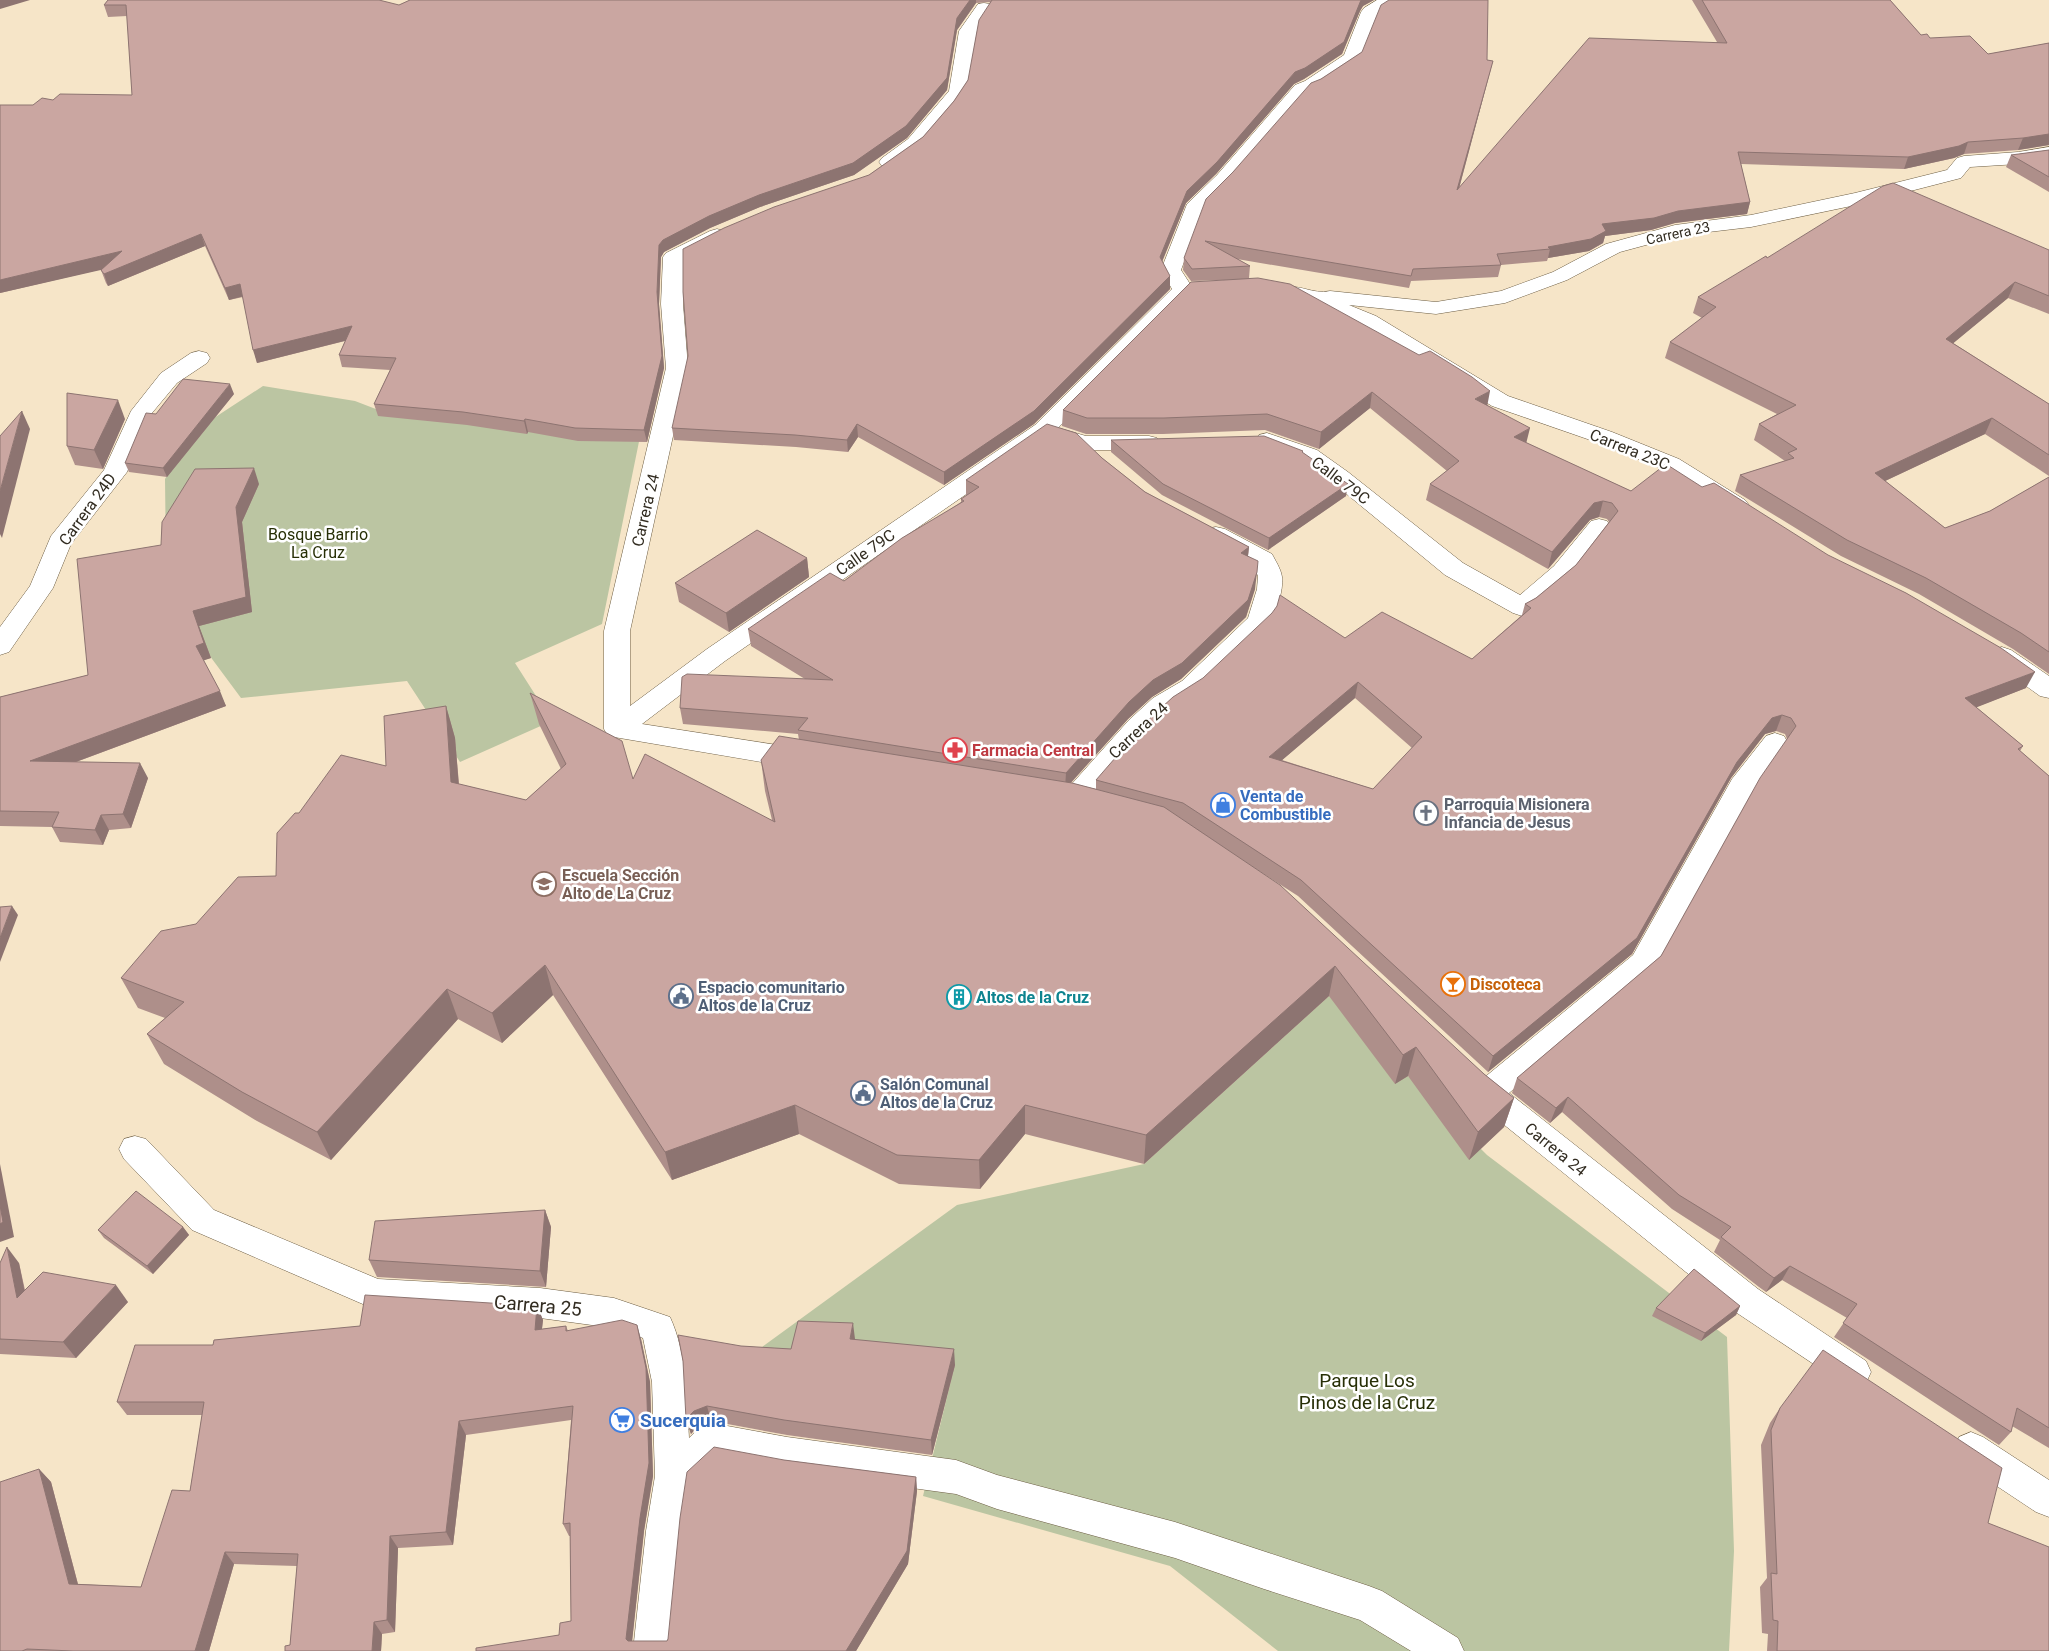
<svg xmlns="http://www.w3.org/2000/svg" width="2049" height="1651" font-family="Roboto,sans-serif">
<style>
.green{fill:#bbc5a2}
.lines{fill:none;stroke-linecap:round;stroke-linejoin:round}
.minor-casing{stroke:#6c5d43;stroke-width:1}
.minor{fill:#fff;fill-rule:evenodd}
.wall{fill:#ae8f8a;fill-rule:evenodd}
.shaded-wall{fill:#8d7471}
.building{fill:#caa6a1;stroke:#8d7471;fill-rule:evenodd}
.labels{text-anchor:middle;stroke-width:5;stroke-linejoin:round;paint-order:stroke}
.far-street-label{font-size:14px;fill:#322c21;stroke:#fff}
.street-label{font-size:16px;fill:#322c21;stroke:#fff}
.park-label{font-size:16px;fill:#272f06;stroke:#fff}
.health-label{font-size:16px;font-weight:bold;fill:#be3a42;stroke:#fff;text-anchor:start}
.shop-label{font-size:16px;font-weight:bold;fill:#366cbe;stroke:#fff;text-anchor:start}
.worship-label{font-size:16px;font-weight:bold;fill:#5b616d;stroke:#fff;text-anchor:start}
.education-label{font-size:16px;font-weight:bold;fill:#785e54;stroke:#fff;text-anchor:start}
.food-label{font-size:16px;font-weight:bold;fill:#c56008;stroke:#fff;text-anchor:start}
.service-label{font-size:16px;font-weight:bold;fill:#4e5e75;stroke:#fff;text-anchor:start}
.culture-label{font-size:16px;font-weight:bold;fill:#0d838f;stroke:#fff;text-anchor:start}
.near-street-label{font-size:19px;fill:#322c21;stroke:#fff}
.near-park-label{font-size:19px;fill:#272f06;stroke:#fff}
.near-shop-label{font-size:19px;font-weight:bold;fill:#366cbe;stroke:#fff;text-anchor:start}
</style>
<rect width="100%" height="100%" fill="#f6e5c8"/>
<!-- green -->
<g class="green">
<path d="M263,386L355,401L394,416L645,412L602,624L515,663L552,721L460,762L407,681L241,698L198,640L166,561L165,479L191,433Z"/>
<path d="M1352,975L1398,1066L1487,1155L1727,1337L1734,1551L1729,1651H1278L1170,1566L923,1496L953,1372L758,1350L957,1205L1144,1164Z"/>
</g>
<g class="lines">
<defs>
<g id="minor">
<path d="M1377,0H1399L1396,4L1378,15L1359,62L1319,89L1309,93L1231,183L1203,210L1181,270L1194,290L1190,294L1058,428L1086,436H1149L1157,438L1160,443L1157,448L1149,450H1085L1046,439L725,661L642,724L803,749L812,752L816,759L812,766L803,769L608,736L604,729V631L666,368L661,304L663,257L666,253L710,231L717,229L724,231L727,235L724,239L683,260V304L688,368L630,631V706L707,649L1035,425L1172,289L1161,270L1187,204L1217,175L1295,85L1305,81L1344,55L1361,12L1364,8Z"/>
<path d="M984,3L990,4L993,8L977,31L967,91L953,112L922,147L896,166L889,168L882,166L879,162L882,158L908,139L949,91L959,31L978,4Z"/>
<path d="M2049,147V159L2018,164L1970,167L1961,178L1856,205L1751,227L1683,235L1620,252L1567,280L1505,303L1436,314L1349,305L1376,316L1508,396L1612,432L1679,459L1745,500L1749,505L1745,510L1737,513L1729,510L1663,469L1596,442L1492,406L1414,357L1360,326L1302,301L1282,296L1278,292L1282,288C1300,283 1312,295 1330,291L1436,302L1501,291L1553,272L1606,244L1675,225L1751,215L1855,193L1947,170L1957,158L1964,156L2018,152Z"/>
<path d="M199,351L207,353L210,358L207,363L177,383L152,413L127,472L71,544L53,588L9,652L0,655V627L30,586L51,536L104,470L131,411L161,373L191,353Z"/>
<path d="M1267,433L1317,450L1348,472L1463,563L1520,595L1554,566L1591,521L1599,519L1607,521L1611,527L1572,578L1531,613L1522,616L1513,613L1445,575L1332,482L1301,460L1259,445L1256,440L1259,435Z"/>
<path d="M1216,527L1225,529L1272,554C1275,560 1281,569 1282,577C1284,589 1275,618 1269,628L1200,693L1171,712L1147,734L1082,809L1072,812L1062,809L1058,802L1062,795L1129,720L1153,698L1182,681L1248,618L1257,589L1258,576L1253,565L1207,541L1204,535L1207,529Z"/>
<path d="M2002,647L2011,650L2049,676V698L2040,696L1993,662L1989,656L1993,650Z"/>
<path d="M1775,733L1784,736L1788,743L1752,793L1653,971L1509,1093L1758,1289L1866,1361L1871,1372L1866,1383L1854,1388L1842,1383L1734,1311L1476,1102L1470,1097L1466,1088L1470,1079L1481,1075L1485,1077L1633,955L1732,779L1766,736Z"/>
<path d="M135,1136L146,1139L214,1210L378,1279L540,1288L614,1298L670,1317C687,1354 687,1398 689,1438L699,1428L711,1423L787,1437L956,1460L997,1475L1175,1522L1369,1586L1382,1591L1458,1638L1464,1651H1411L1360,1620L1264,1589L1175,1558L997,1509L956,1494L787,1471L717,1458L689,1484L682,1531L671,1651H633L646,1531L655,1476L652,1382L643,1338L614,1328L540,1318L377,1309L365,1305L192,1230L124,1159L119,1149L124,1139Z"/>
<path d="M1971,1432L1983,1437L2049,1480V1517L2036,1512L1959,1461L1954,1449L1959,1437Z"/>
</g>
</defs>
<!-- minor casing -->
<use href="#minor" class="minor-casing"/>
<!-- minor -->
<use href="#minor" class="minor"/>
</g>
<!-- wall -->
<g class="wall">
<path d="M108,0L399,5L410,0H1374L1363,6L1360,11L1342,54L1304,79L1294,84L1216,174L1186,203L1162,262L1170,289L1034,424L944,485L858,437L848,452L796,447L674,440L672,428L869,175L923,137L954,101L968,80L990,2L976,3L957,30L947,90L907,138L854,175L760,207L710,228L664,252L661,257L659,304L664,368L647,442L578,441L528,432L527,434L467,425L378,416L374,404L390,370L342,367L339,355L345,341L257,363L243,297L229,300L205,246L108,286L106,283L101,270L102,269L0,293L33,105L53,100L132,95L127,16L108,17L104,5Z"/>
<path d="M1692,0H1890L1921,35L1930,38L1988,54L2049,43V145L2018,150L1964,154L1954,158L1904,169L1741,164L1750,202L1747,214L1675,223L1651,230L1605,236L1603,243L1589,251L1548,258L1547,261L1501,265L1498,277L1411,281L1409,288L1237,259L1250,266L1249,278L1487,405L1526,443L1631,491L1702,487L2026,688L1976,707L2023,746L2020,751L2049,776V1448L2012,1426L2011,1432L1999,1445L1834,1337L1847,1318L1782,1280L1766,1292L1759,1287L1714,1252L1720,1240L1672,1209L1562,1112L1550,1123L1512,1093L1517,1078L1661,956L1787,739L1785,734L1776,731L1765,734L1731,778L1632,954L1488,1072L1298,896L1253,867L1484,1074L1514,1098L1504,1127L1469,1160L1408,1076L1395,1084L1329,996L1144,1164L1025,1134L980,1189L899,1184L799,1134L672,1180L553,995L502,1043L458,1019L331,1160L257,1121L164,1064L147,1034L165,1018L138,1008L121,978L196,924L276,876L299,813L386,766L446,706L455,738L459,784L526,800L561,769L539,724L530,693L633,779L772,820L765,791L761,760L799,740L798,734L683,724L680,708L805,679L751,646L748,629L844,581L961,502V499L966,496V480L1102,458L1145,492L1249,547L1248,556L1255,589L1246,617L1181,679L1152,697L1128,719L1071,783L1096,789V780L1345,638L1472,659L1522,615L1525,604L1536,598L1576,565L1609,522L1607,519L1599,517L1590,520L1548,569L1426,500L1430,484L1447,471L1370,408L1319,449L1265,430L1163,434H1086L1062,426L1063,410L1224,280L1191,281L1183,270L1184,258L1233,172L1321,79L1362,52L1493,61L1490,72L1459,189L1717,42ZM1355,698L1412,748L1373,789L1282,760Z"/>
<path d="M2049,150V192L2006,167L2011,155Z"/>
<path d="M2049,250V314L2008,298L1953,343L2049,404V476L1985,434L1885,481L1945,528L1990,511L2049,477V674L2013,649L1919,594L1841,556L1735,491L1740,475L1785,461L1754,440L1759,424L1777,414L1665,358L1670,342L1702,318L1693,313L1698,297L1767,258Z"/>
<path d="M234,394L167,477L129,472L125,463L156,414Z"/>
<path d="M125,419L103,469L75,465L67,446Z"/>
<path d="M1111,440L1303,453L1346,496L1268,550L1162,495L1111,452Z"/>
<path d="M259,484L242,522L252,612L199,626L211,658L203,660L226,706L76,762L148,778L131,828L109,830L103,845L60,842L52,827L0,826V697L88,675L161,545Z"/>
<path d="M807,558L809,577L729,632L679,602L675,583Z"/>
<path d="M545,1210L551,1227L546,1287L377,1277L369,1260Z"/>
<path d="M183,1227L189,1235L153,1274L104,1238L98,1230Z"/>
<path d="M0,1263H19L25,1290L128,1302L76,1358L0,1354Z"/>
<path d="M537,1306L543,1320L542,1329L566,1326L568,1331L641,1339L650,1382L653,1476L644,1531L632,1641H667L668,1639L784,1460L916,1477L917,1491L908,1564L856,1651H476L559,1635L571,1621L570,1536H569L563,1524L571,1420L466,1435L453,1545L398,1548L395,1632L382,1634L381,1651H285L290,1645L297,1566L234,1564L209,1651H0L39,1469L51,1482L78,1584L141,1587L190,1491L202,1415H127L117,1402L213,1345L360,1326Z"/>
<path d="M1740,1306L1736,1315L1701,1341L1652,1316L1656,1308Z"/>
<path d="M855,1339V1340L955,1365L932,1455L787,1435L711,1421L698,1426L691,1434L686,1419L741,1346L791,1349Z"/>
<path d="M1780,1408L1988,1523L2049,1651H1767L1768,1634L1762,1633L1760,1587L1767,1578L1761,1445L1770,1423Z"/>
</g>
<!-- shaded-wall -->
<g class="shaded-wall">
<path d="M0,0H30L0,9Z"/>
<path d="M970,0H976V3L957,30L947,90L907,138L854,175L760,207L710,228L664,252L661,257L659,304L664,368L647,442L644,430L657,292L659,245L663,240L957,18Z"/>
<path d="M1361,0H1374L1363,6L1360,11L1342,54L1304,79L1294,84L1216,174L1186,203L1159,269L1160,257L1187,191Z"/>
<path d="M1493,61L1490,72L1455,203L1457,190Z"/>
<path d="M2049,134V145L2018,150L2023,138Z"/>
<path d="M1968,142L1964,154L1954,158L1904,169L1908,157Z"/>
<path d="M1750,202L1747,214L1675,223L1651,230L1605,236L1603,243L1589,251L1548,258L1550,249L1548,247L1602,224L1678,211Z"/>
<path d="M201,234L205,246L108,286L104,274Z"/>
<path d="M122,251L127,264L0,293V280Z"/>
<path d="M1170,276V289L1034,424L944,485V472Z"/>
<path d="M2015,282L2008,298L1939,355L1946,339Z"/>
<path d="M240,284L244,296L229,300L225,288Z"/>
<path d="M352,326L356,338L257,363L253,350Z"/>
<path d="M230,384L234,394L167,477L163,468Z"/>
<path d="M1490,391L1487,407L1475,399Z"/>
<path d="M1372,392L1370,408L1319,449L1321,432Z"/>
<path d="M118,400L125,419L103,469L94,450Z"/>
<path d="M22,411L30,429L2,538L0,534V491Z"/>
<path d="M1992,418L1985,434L1868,489L1875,473Z"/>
<path d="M525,419L528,432L527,434L524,421Z"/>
<path d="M857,424L858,437L848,452L847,440Z"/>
<path d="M1530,428L1526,444L1514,437Z"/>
<path d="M254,468L259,484L242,522L252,612L199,626L211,658L202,661L196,646L193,611L236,507Z"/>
<path d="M1348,484L1346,496L1268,550L1269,538Z"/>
<path d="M1603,501L1599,517L1590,520L1548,569L1552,552L1594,503Z"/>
<path d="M1249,547L1247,564L1241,553Z"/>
<path d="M807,558L809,577L729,632L726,613Z"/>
<path d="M1257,572L1255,589L1246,617L1181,679L1152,697L1128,719L1065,789L1066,773L1129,702Z"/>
<path d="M2035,672L2026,688L1957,715L1965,698Z"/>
<path d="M1358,682L1355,698L1267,773L1269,757Z"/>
<path d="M220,691L226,706L38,776L30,761Z"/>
<path d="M446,706L455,738L461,813L451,782Z"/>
<path d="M1782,715L1776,731L1765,734L1731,778L1632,954L1488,1072L1493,1056L1737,762L1772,718Z"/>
<path d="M140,763L148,778L131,828L123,814Z"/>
<path d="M101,815L109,830L103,845L95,830Z"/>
<path d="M12,906L18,915L0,962V938Z"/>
<path d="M545,965L553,995L502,1043L492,1013Z"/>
<path d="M1335,966L1329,996L1144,1164L1146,1135Z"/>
<path d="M447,989L458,1019L331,1160L317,1132Z"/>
<path d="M1416,1047L1408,1076L1395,1084L1403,1055Z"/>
<path d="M1568,1097L1562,1112L1550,1123L1556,1108Z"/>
<path d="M1514,1098L1504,1127L1469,1160L1478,1132Z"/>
<path d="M795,1105L799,1134L672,1180L665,1152Z"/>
<path d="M1025,1105V1134L980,1189L979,1160Z"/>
<path d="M0,1164L14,1237L0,1242Z"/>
<path d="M545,1210L551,1227L546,1287L540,1271Z"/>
<path d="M183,1227L189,1235L153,1274L147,1266Z"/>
<path d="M7,1247L19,1263L29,1314L17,1298Z"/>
<path d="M1790,1266L1782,1280L1766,1292L1774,1278Z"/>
<path d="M116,1285L128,1302L76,1358L63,1342Z"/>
<path d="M537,1306L543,1320L540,1344L535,1330Z"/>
<path d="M1740,1306L1736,1315L1701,1341L1705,1333Z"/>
<path d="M853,1323L855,1339L852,1355L850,1339Z"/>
<path d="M637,1325L641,1339L650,1382L653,1476L644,1531L631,1651L626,1639Z"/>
<path d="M954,1349L955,1365L932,1455L931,1440Z"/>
<path d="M707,1406L711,1421L698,1426L691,1434L686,1419L694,1411Z"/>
<path d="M459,1421L466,1435L453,1545L446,1532Z"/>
<path d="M39,1469L51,1482L81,1596L69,1584Z"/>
<path d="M916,1477L917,1491L908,1564L856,1651H846Z"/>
<path d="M390,1536L398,1548L395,1632L387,1620Z"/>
<path d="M225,1552L234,1564L209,1651H195Z"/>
<path d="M374,1622L382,1634L381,1651H372Z"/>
</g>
<!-- building -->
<g class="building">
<path d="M108,0H379L399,5L410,0H970L957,18L947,78L906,126L853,163L759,195L709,216L663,240L659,245L657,292L662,356L644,430L575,428L525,419L524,421L463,412L374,404L396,358L339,355L352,326L253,350L240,284L225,288L201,234L104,274L101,270L122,251L0,280V105H33L42,98L53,100L60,94L132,95L126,5H104Z"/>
<path d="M992,0H1361L1344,42L1305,68L1295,72L1217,162L1187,191L1160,257L1170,276L1034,411L944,472L857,424L847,440L795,435L672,428L688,356L683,292V249L724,228L774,207L869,175L923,137L954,101L968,80L979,20Z"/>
<path d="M1389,0H1488L1487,60L1493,61L1457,190L1589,38L1727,43L1702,0H1890L1921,35L1927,34L1930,38L1970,36L1988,54L2049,43V134L2023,138L1968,142L1959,146L1908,157L1738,152L1750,202L1678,211L1654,218L1602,224L1606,231L1591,239L1548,247L1550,249L1497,254L1501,265L1413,269L1411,276L1205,241L1250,266L1192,269L1184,258L1206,199L1233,172L1311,83L1321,79L1362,52L1381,5Z"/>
<path d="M2049,150V177L2011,155Z"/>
<path d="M1893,183L2049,250V296L2015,282L1946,339L2049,404V455L1992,418L1875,473L1945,528L1990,511L2049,477V652L2021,633L1926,578L1847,540L1740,475L1794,458L1788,453L1797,449L1759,424L1796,405L1670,342L1716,307L1698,297L1766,256L1767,258L1883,186Z"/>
<path d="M1258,278L1290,284L1419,355L1430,351L1472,377L1490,391L1475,399L1530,428L1514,437L1631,491L1666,464L1702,487L1714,483L1828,555L1906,593L2001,648L2035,672L1965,698L2023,746L2018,749L2049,776V1428L2017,1408L2011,1432L1843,1323L1857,1304L1790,1266L1774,1278L1767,1273L1721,1237L1731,1227L1679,1195L1568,1097L1556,1108L1517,1078L1661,956L1760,778L1796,726L1791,718L1782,715L1772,718L1737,762L1637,938L1493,1056L1301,880L1183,803L1096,780L1149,719L1173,697L1203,678L1272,613L1277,606L1280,595L1345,638L1382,612L1472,659L1531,608L1525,604L1536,598L1576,565L1618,511L1612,503L1603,501L1594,503L1552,552L1430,484L1459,461L1372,392L1321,432L1267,414L1164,418H1087L1063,410L1191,282ZM1358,682L1422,737L1373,789L1269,757Z"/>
<path d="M183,379L230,384L163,468L125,463L146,413L156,414Z"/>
<path d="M67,393L118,400L94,450L67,446Z"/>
<path d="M22,411L0,491V436Z"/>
<path d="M1047,424L1076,433L1102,458L1145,492L1249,547L1241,553L1258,561L1257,572L1248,600L1182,663L1153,680L1129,702L1066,773L798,730L808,718L680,708L682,677L687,674L833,680L748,629L830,573L844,581L902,538L964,501L961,499L979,487L966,480Z"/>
<path d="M1264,436L1303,451L1302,452L1348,484L1269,538L1163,484L1111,440Z"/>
<path d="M254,468L236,507L246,597L193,611L204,643L196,646L220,691L30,761L140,763L123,814L101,815L95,830L52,827L59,812L0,811V697L88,675L77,559L161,545L162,522L195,469Z"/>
<path d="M757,530L807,558L726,613L675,583Z"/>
<path d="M530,693L622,741L633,779L645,754L775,822L761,760L779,736L1072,783L1164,807L1280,885L1484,1074L1514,1098L1478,1132L1416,1047L1403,1055L1335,966L1146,1135L1025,1105L979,1160L897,1155L795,1105L665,1152L545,965L492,1013L447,989L317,1132L242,1092L147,1034L184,1002L121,978L161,931L196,924L238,877L276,876L277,833L295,813H299L341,755L386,766L384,716L446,706L451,782L526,800L566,764Z"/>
<path d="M12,906L0,938V907Z"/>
<path d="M136,1191L183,1227L147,1266L98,1230Z"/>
<path d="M0,1205L3,1222L0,1224Z"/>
<path d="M545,1210L540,1271L369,1260L375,1221Z"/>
<path d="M7,1247L17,1298L43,1272L116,1285L63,1342L0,1339V1263Z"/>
<path d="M1694,1269L1740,1306L1705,1333L1656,1308Z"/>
<path d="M365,1295L537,1306L535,1330L566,1326V1331L622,1320L637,1325L646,1368L649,1463L640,1518L626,1639L628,1641H667L668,1639L680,1518L687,1472L714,1447L784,1460L916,1477L907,1551L846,1651H476V1648L559,1635L560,1623L571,1621L570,1523L563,1524L573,1406L459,1421L446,1532L390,1536L387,1620L374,1622L372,1651H285V1646L290,1645L298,1554L225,1552L195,1651H73L27,1649L22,1651H0V1482L39,1469L69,1584L141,1587L172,1490L190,1491L204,1402H117L135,1345H213L214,1340L360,1326Z"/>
<path d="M798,1321L853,1323L850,1339L954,1349L931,1440L784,1420L707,1406L694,1411L686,1419L683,1361L678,1335L741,1346L791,1349Z"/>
<path d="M1823,1350L2002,1468L1988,1523L2049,1547V1651H1777L1778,1621L1773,1620L1771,1573L1777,1574L1771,1430L1780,1408Z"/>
</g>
<!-- icons -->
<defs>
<symbol id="pharmacy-ring" viewBox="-11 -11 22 22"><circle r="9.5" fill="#fff" stroke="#e0444e" stroke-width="1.5"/><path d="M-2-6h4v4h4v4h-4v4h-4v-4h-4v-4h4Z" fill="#e0444e"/></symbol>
<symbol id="shop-ring" viewBox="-11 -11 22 22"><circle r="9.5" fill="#fff" stroke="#3f7fe0" stroke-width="1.5"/><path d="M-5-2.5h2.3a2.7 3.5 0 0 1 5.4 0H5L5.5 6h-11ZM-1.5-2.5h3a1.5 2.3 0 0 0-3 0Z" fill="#3f7fe0"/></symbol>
<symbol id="church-ring" viewBox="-11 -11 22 22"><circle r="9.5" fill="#fff" stroke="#6b7280" stroke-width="1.5"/><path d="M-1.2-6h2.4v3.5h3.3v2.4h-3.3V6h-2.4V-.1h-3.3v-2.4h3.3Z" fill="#6b7280"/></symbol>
<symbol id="school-ring" viewBox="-11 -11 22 22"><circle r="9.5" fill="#fff" stroke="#8d6e63" stroke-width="1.5"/><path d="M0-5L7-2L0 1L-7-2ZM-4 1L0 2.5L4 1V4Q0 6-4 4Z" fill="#8d6e63"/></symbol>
<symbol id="bar-ring" viewBox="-11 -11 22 22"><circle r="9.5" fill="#fff" stroke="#e8710a" stroke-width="1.5"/><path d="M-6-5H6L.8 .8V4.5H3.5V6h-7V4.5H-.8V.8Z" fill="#e8710a"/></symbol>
<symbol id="civic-ring" viewBox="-11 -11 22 22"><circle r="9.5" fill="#fff" stroke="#5c6f8a" stroke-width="1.5"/><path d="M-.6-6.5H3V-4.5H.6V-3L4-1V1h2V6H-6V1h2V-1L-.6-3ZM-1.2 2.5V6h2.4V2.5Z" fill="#5c6f8a"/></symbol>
<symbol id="building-ring" viewBox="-11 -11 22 22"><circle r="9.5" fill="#fff" stroke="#0f9aa8" stroke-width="1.5"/><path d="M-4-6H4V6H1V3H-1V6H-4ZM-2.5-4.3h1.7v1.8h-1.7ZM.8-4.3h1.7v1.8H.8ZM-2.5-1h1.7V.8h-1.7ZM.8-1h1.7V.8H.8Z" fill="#0f9aa8"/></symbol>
<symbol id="supermarket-ring" viewBox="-11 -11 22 22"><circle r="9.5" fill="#fff" stroke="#3f7fe0" stroke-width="1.5"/><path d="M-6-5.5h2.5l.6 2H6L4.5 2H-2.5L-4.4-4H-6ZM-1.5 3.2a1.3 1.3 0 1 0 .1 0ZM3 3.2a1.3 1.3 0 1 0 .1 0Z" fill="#3f7fe0"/></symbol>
</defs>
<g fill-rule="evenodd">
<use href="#pharmacy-ring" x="941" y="736" width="28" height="28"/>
<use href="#shop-ring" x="1209" y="791" width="28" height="28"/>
<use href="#church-ring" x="1412" y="799" width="28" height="28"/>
<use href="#school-ring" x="530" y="870" width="28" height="28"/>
<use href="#bar-ring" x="1439" y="970" width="28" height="28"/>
<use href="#civic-ring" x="667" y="982" width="28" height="28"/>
<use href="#building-ring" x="945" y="983" width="28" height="28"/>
<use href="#civic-ring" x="849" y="1079" width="28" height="28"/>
<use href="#supermarket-ring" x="608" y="1406" width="28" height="28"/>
</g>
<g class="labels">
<!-- far-street labels -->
<g class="far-street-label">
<text transform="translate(1678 233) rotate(-12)" y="5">Carrera 23</text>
</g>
<!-- street labels -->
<g class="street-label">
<text transform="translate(1630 449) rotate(22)" y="6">Carrera 23C</text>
<text transform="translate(1341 480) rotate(37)" y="6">Calle 79C</text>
<text transform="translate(87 509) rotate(-54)" y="6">Carrera 24D</text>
<text transform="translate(645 510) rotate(-77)" y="6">Carrera 24</text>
<text transform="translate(865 552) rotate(-35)" y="6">Calle 79C</text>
<text transform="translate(1138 730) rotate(-43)" y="6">Carrera 24</text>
<text transform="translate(1556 1149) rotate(39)" y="6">Carrera 24</text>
</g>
<!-- park labels -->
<g class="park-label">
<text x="318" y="540">Bosque Barrio<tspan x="318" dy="18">La Cruz</tspan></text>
</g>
<!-- health labels -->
<g class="health-label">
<text x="972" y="756">Farmacia Central</text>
</g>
<!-- shop labels -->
<g class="shop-label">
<text x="1240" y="802">Venta de<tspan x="1240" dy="18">Combustible</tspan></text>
</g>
<!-- worship labels -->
<g class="worship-label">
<text x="1444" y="810">Parroquia Misionera<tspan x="1444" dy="18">Infancia de Jesus</tspan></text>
</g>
<!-- education labels -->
<g class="education-label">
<text x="562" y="881">Escuela Sección<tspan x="562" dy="18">Alto de La Cruz</tspan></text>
</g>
<!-- food labels -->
<g class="food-label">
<text x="1470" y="990">Discoteca</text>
</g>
<!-- service labels -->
<g class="service-label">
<text x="698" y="993">Espacio comunitario<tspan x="698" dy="18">Altos de la Cruz</tspan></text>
<text x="880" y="1090">Salón Comunal<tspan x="880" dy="18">Altos de la Cruz</tspan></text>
</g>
<!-- culture labels -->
<g class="culture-label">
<text x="976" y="1003">Altos de la Cruz</text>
</g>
<!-- near-street labels -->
<g class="near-street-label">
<text transform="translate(538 1305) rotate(5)" y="7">Carrera 25</text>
</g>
<!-- near-park labels -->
<g class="near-park-label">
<text x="1367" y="1387">Parque Los<tspan x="1367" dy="22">Pinos de la Cruz</tspan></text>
</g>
<!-- near-shop labels -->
<g class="near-shop-label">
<text x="640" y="1427">Sucerquia</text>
</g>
</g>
</svg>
